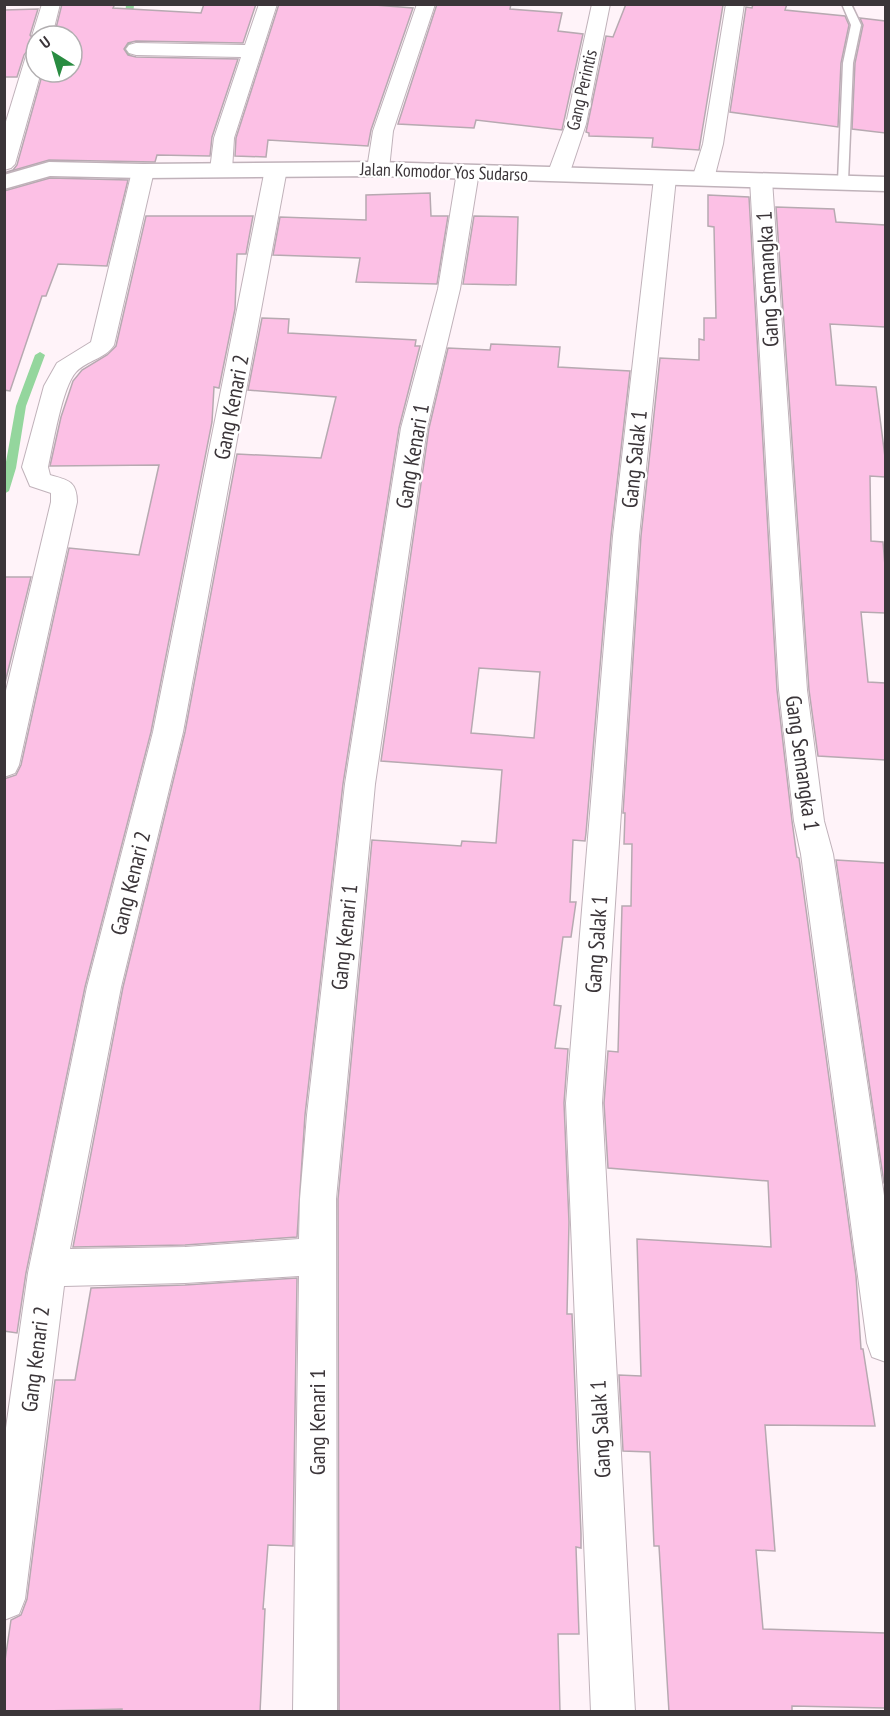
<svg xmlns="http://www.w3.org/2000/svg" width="890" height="1716" font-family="'PT Sans Narrow',sans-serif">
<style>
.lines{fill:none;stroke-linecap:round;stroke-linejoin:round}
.stream{fill:#94d69d;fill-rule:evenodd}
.building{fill:#fcc0e5;stroke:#b7a9b1;stroke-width:1.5;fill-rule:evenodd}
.lane-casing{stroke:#c0b2ba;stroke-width:3}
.street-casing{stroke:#c0b2ba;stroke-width:2}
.secondary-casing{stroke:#c0b2ba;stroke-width:3}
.lane{fill:#fff;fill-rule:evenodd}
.street{fill:#fff;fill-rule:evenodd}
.secondary{fill:#fff;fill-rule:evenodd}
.labels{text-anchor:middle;stroke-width:4.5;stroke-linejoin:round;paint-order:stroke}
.far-street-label{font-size:18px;fill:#3b3539;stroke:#fff}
.street-label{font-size:22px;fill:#3b3539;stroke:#fff}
</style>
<rect width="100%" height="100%" fill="#fff3f9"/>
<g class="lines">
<!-- stream -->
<g class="stream">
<path d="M126,4H134L130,60L124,65L120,63L122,60Z"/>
<path d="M40,352L45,355L26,406L16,468L9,491L4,494V473L16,406L35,355Z"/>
</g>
</g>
<!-- building -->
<g class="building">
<path d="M62,4H115L113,8L201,13L204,4H256L243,43L136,41L128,43L124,49L128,55L136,57L238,59L212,137L210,156L157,155L155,162L49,160L4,173L13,170L17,165L43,72H72V36H54Z"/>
<path d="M279,4H362L413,8L371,130L368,146L268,140L266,157L235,156L236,138Z"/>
<path d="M437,4H511L510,9L562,13L558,31L583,34L562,130L476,120L474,128L398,124Z"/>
<path d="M626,4L723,5L699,150L652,147L653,138L589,136V133L586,132L606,36L613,37Z"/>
<path d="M753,4H787L785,10L845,16L849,25L841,63L838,127L730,112L746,7L752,8Z"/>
<path d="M38,9L30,35L36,42V48L28,50L24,55L17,77H4V10Z"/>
<path d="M860,18L885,21V133L852,129L855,63L863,25Z"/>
<path d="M50,178L128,180L107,266L58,264L46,296H42L10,391L4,390V191Z"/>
<path d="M430,193L431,216H448L437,284L356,282L360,258L273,255L280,217L366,220V195Z"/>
<path d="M708,195L749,197L777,690L792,821L797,857L799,858L856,1276L861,1349H863L875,1426L765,1425L775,1551L756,1550L763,1629L885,1633V1708L792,1706V1712H669L659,1546H654L650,1452L623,1451L619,1375L641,1376L637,1239L771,1247L768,1181L608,1168L604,1103L608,1051L618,1052L622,906H631L632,844H624L625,813H623L641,536L660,358L699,360V339L704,340V318H716L714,227L708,226Z"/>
<path d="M776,207L834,209L836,222L885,225V327L830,324L836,385L876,387L885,457V477L870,476L871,541L883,542L885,566V613L861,612L868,682L885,683V760L818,756L809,690Z"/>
<path d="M146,216H253L246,254H237L235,309L219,388L214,387L212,422L151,732L85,987L26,1273L17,1333L4,1331V779L16,775L21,765L69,548L139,555L159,465L50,466L61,417L73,381L82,370L107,355L116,346Z"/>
<path d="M474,216L518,217L516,285L463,284Z"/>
<path d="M262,318L289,319L288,333L416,340L415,346H420L399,428L343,784L305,1115L297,1237L185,1245L73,1247L123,987L185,732L237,454L321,458L336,397L248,390Z"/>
<path d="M491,344L560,347L558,367L630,371L611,536L586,833L585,841L573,840L570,902H576L571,937H563L554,1005L561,1006L555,1048L568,1049L564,1103L569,1222L567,1314H572L581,1534V1548L576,1547L579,1634H558L560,1712H339L338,1199L372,840L461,846L462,841L496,843L502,770L381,761L429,428L448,348L490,350ZM479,668L540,672L534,738L471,733Z"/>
<path d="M4,577H31L4,687Z"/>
<path d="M836,860L885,863V1183H884Z"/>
<path d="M297,1278L293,1546L268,1545L263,1609H265L260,1712H122V1709L4,1712V1667L11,1620L21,1615L27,1599L55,1380H75L91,1288L185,1285Z"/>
</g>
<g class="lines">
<defs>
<path id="lane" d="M842,4H851L861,25L853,63L848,181L843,184L838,181L843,63L851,25Z"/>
<g id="street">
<path d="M42,4H60L52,36H36V40L32,36Z"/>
<path d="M259,4H277L234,138L232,170L228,174L221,176L214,174L210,170L214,138L241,57L136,55L129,53L126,49L129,45L136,43L245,45Z"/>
<path d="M417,4H435L393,131L389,169L385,173L378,175L371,173L367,169L373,131Z"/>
<path d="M592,4H610L586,124L569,175L565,179L558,181L551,179L547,175L566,124Z"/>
<path d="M726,4H744L723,144L714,179L711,184L703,185L695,184L692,179L703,144Z"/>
<path d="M36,50V72H41L15,164L11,168L4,170V128L26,56L29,52Z"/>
<path d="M276,163L283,165L287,169L183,732L121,987L70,1249L185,1247L299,1239L300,1199L307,1115L345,784L401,428L438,289L457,172L461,168L468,166L475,168L479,172L460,289L427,428L375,784L336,1199L337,1712H293L299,1276L185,1283L64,1286L25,1599L19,1614L4,1620V1442L28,1273L87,987L153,732L265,169L269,165Z"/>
<path d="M143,165L150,167L154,171L114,345C105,359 87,360 76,372C62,387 53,445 48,467L50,475C68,480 77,481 77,502L19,765L15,773L4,777V699L51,502V493L30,486L22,467L44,386L57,363L91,342L132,171L136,167Z"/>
<path d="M665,172L673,173L676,178L639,536L602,1103L635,1712H591L566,1103L613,536L654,178L657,173Z"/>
<path d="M761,174L769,175L772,180L807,690L824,821L833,854L886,1209V1362L872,1357L867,1343L801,854L794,821L779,690L750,180L753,175Z"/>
</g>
<path id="secondary" d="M49,162L143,164L378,162L886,177V191L378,176L143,178L50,176L4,189V175Z"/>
</defs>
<!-- lane casing -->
<use href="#lane" class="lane-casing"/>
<!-- street casing -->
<use href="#street" class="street-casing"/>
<!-- secondary casing -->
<use href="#secondary" class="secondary-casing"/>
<!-- lane -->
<use href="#lane" class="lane"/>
<!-- street -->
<use href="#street" class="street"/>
<!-- secondary -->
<use href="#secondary" class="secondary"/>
</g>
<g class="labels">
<!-- far-street labels -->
<g class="far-street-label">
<text transform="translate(582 90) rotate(-77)" y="6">Gang Perintis</text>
<text transform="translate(444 172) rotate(2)" y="6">Jalan Komodor Yos Sudarso</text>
</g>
<!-- street labels -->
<g class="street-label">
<text transform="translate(767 279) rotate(-93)" y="8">Gang Semangka 1</text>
<text transform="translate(231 407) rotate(-79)" y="8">Gang Kenari 2</text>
<text transform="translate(412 456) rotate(-80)" y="8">Gang Kenari 1</text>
<text transform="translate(634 459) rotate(-84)" y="8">Gang Salak 1</text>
<text transform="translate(803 763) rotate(82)" y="8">Gang Semangka 1</text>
<text transform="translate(130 883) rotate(-76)" y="8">Gang Kenari 2</text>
<text transform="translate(344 937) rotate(-84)" y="8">Gang Kenari 1</text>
<text transform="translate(596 944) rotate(-86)" y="8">Gang Salak 1</text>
<text transform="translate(35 1359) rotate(-83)" y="8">Gang Kenari 2</text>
<text transform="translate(317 1422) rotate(-90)" y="8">Gang Kenari 1</text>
<text transform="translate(600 1429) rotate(-93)" y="8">Gang Salak 1</text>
</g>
</g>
<!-- border -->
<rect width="890" height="1716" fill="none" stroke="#3b3539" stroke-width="12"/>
<!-- north arrow -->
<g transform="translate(54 54) rotate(323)"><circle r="28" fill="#ffffff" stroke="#b1aeb0" stroke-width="1.5"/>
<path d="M0-4.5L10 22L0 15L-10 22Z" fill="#298c41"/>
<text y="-9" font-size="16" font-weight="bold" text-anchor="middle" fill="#3b3539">U</text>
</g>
</svg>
